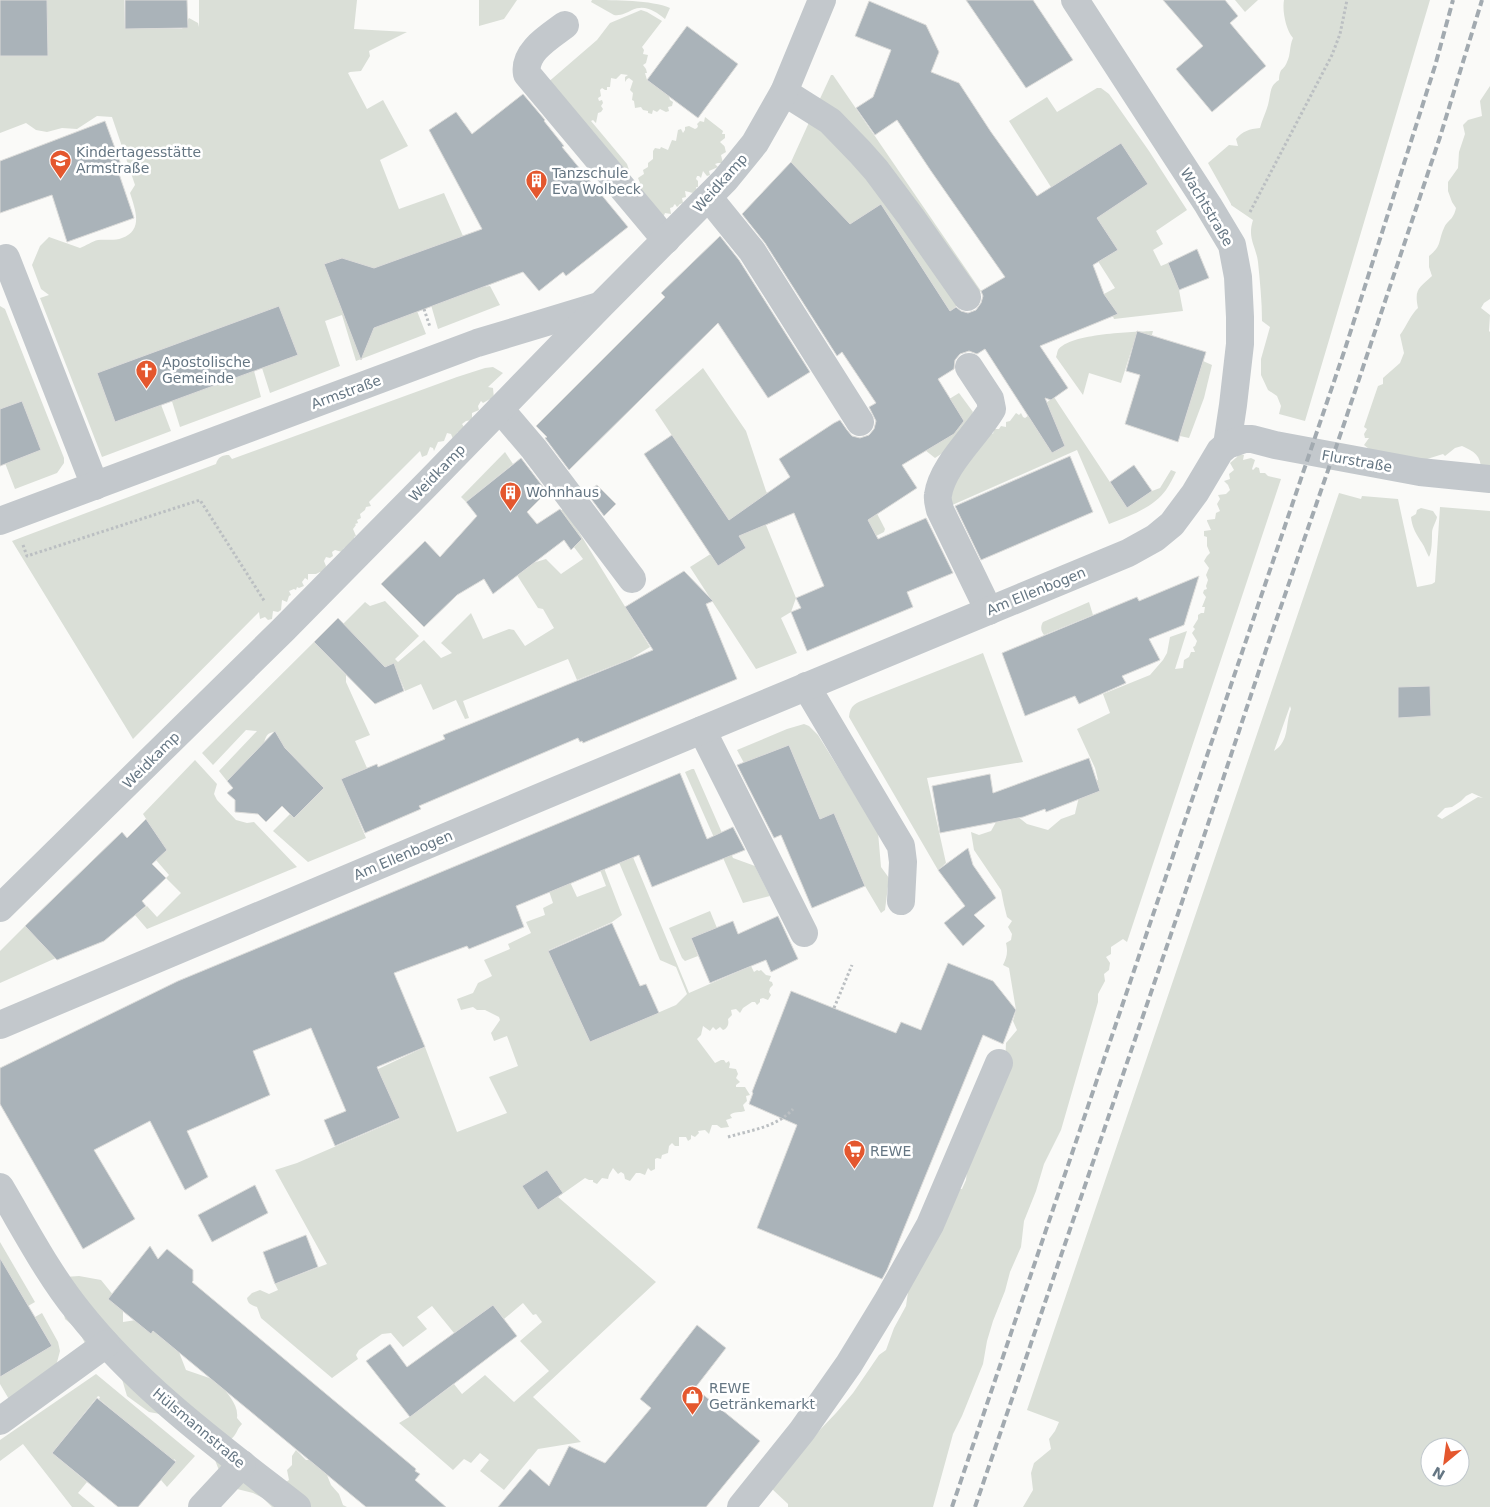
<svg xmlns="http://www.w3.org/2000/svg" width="1490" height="1507" font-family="'DejaVu Sans',sans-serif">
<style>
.green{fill:#dadfd7;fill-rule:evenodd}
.building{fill:#aab3b9;stroke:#dcdcda}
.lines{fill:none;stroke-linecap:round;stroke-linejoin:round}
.path{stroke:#bbbfc2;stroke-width:3;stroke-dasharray:2.5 2.5;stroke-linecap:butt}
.minor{stroke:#c3c8cc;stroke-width:28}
.rail{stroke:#a2aab0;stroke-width:4;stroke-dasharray:8 4;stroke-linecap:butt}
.labels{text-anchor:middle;stroke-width:5;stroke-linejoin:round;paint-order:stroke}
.poi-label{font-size:14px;fill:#657683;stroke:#fff;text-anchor:start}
.street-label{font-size:14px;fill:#657683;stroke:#fff}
</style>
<rect width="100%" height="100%" fill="#fafaf8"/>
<!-- green -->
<g class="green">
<path d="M0,0H124L125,29H182L189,18L198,23L199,27V0H357L354,29L407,32L369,51L370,56L361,71L350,72L348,73L367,109L383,100L408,146L380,160L399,209L444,193L463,236L483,287L490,286L500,305L438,329L431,305L417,311L426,334L356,361L342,315L325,321L340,366L270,393L262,368L254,371L261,397L180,427L170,395L160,402L171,431L102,457L40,298L49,295L41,289L32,265L40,246L49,237L80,248C86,246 92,241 98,240C105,239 115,241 122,238C144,230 135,209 130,193L135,185L112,117L97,116L77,129L62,128L47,132L36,130L26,123L0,133Z"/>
<path d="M479,0H517L504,19L479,26Z"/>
<path d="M592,0C614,0 652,0 670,8L665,19C655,11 645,4 632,10C626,13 621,16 614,15L591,2Z"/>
<path d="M1235,0H1258L1245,12Z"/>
<path d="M1284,0H1430L1305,421L1279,414L1281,406L1277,396L1268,390L1261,375V359L1270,327L1262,321C1262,302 1260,282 1258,262C1256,246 1247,238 1253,220L1231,205V204L1208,163L1229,145L1238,146L1236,139C1243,131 1249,129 1260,128C1262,120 1266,112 1268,105C1271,94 1269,86 1279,80C1280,66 1283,72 1287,62C1291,54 1289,47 1293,38C1286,30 1282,11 1284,0Z"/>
<path d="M641,10L647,12L662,21L642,47L644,50L643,54L648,55L646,63L643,65L646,69L647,73H645L647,80L669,96L670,100L673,102L672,106L668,107L669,111L666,112L660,109L657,112L653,110L652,114L648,113V111L643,110L641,107L635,108L634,101L632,100L633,93L630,90L633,81L629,78L627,79L625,82V77L628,75L621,74L616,79L611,78L610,87H607V90H605L602,88L600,90L601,96L598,98L599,101L602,100L603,103L601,106L603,109L601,112L598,113L596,123L593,120L591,121L627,164L629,170L628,174L546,84L597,40L610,23Z"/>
<path d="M831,75H833L981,291L974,296L818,103Z"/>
<path d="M1490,86V299L1484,303L1481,308L1490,315L1489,331L1490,332V475L1481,469C1481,456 1474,451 1462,446L1455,448L1445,456L1443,454L1424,460L1373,452L1364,445L1369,438H1365L1364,434L1367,429L1364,427L1378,386L1383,384V378L1400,363L1404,353L1400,335C1406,327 1411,314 1418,308C1414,289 1419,288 1432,276L1429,267V256C1442,246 1438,241 1444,228C1448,219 1453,221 1456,208L1452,202L1448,191V182L1458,168L1459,152L1465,134L1463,125L1468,120L1482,116L1480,101Z"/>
<path d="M1097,88H1101L1109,94L1149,151L1187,210L1156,231L1163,244L1153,250L1161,266L1168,263L1179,290L1183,311L1114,319L1104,294L1115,288L1009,121L1047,97L1057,112Z"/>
<path d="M705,117L723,131L722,134H725V138L720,142C726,148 724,144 726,152L721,155L723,163H718L715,164L718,167L709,171L710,175L707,176L703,171L701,178L699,176H697L696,179L698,181V187H696L697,191L693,193L685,191L686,197L682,198L683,203L680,204L677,207L675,204L674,205L673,207L670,208L671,214L665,213L663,218L635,187L640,183L638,178L644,174L643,170L648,167V163L653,159V151L655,148L660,149L661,147L668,150L672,140L676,141L678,130L681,129L683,133L685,130V127L689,126L695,129L697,128L698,126L697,124L700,121L704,122Z"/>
<path d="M811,118L879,189L958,305L950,311L881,204L849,225L791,162Z"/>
<path d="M0,306L5,309L64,458V463L57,473L15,489L5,463L0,465Z"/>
<path d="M1153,331L1148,349L1132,348L1121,383L1089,373L1083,395L1056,357C1057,355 1057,352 1058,350C1070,333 1134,332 1153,331Z"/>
<path d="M1203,361L1212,365L1204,398L1189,438L1180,436Z"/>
<path d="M493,367L503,373L488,387L493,388L494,399H490L483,403L481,401L478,406L479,410L472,413V420L466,421L462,424L464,427L461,432H458L453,439L451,434L447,433L444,441L438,442L434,451L433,448L430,447L427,455L422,457L420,451L369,502L371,506L366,507L365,510L360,514L361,518L357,520L358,523L355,524L356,525L353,529L356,536L354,537L355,541L350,542V546L344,548L342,552L335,550L332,552L333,556L330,558L326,557L324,561L326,566L324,573L320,572L316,574H308V580L305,578L302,582L304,586L299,588L297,587L296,590L294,589L289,591L291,595L289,596L287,602L282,600L281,610L278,612L273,611L272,619L268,620L265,617L260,619L259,612L133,739L12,541L216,464C218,457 222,455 229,455L232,459L457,377L485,368Z"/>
<path d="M703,368L746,431L766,491L781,519L766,525L796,598L791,612L781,618L797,653L756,669L690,567L739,536L655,410Z"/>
<path d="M959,393L973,412L967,426L952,447L935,458L920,446L907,425Z"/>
<path d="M1054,397L1127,508L1152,491L1160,488L1171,470L1176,472C1173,478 1170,484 1166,490C1153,508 1129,516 1109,524L1077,450L950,506L953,484L991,432L993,434L994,429H999L1001,426L1006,427V422L1010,421L1016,413L1019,415L1021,413L1023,417L1025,418Z"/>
<path d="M505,452L513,464L466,502L461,497Z"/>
<path d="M1238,454L1244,455L1243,460L1251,458L1255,460L1252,469L1253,470L1256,467L1259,468L1260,473H1265L1268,476L1281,479L1127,942L1123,939L1111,947V954L1106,957L1110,963L1109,970L1104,974L1105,981L1098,994V1002L1061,1130L1044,1164L1036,1191L1024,1221L1021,1247L1010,1272L1005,1291L993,1321L987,1341L983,1364L962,1416L953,1434L933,1507H788V1504L771,1488L816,1434L836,1413L853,1393L879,1355L886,1350L894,1328L906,1306L909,1285L960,1189H962L966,1180L967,1171L1005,1066L1006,1043L1017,1030L1013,1021L1016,1010L1009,968L1003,965C1007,957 1008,952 1006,943L1011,940L1012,934L1008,927L1012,921L1007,917L1004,905L1001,890L974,850L971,832L979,835L991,831L1000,815L1012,812L1027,824L1048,830L1061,819L1075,814C1079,798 1080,784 1098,780L1095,768L1077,729L1110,713L1103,694L1150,675L1163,660L1167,653L1170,637L1187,631L1175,669L1183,668L1184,660L1189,657L1191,652H1195L1193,647L1195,646L1197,641L1192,633L1195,629L1193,627L1198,619V615L1201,613H1204L1205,607H1202L1206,597L1203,593L1204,590L1207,589L1206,586L1208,580L1206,575L1209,568L1204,561L1207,556L1210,553L1207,546V537L1204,536V531L1211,530L1207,521V520L1215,519L1216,513L1220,511L1217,504L1220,499L1218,495L1226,494L1230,490L1228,485L1224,481L1230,479L1229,474L1234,470L1230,463L1237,457Z"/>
<path d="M1339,493L1361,499L1362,496L1398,499L1417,587L1432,584L1435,582L1440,507L1490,511V1507H1023L1033,1490L1031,1473L1034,1463L1051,1449L1049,1439L1055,1431L1059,1422L1027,1410ZM1290,706L1291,709C1285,724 1290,741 1274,751ZM1472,793L1483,798L1478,797L1442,819L1437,816L1445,808L1452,807L1461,801L1466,796ZM1430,1447H1460V1477H1430Z"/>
<path d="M871,502L885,529L884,532L874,537L857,529Z"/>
<path d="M564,508L650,647L630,659L577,680L568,659L463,701L469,718L465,719L456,700L433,710L421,684L405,691L394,664L385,667L343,624L365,602L370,606L385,601L419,636L395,659L398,662L424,640L441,658L452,653L441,643L471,613L483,639L509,629L514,630L525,646L554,628L543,609L538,608L513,569L546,559L561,574L583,559L552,518Z"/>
<path d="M1421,508L1433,511L1437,517C1436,522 1432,528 1432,533C1432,539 1432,552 1429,557C1426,552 1425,547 1422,543C1416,534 1412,527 1411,517L1416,514L1417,510Z"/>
<path d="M1089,602L1093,615L1044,635C1041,631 1040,627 1043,622Z"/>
<path d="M314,642L346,675V682L370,735L355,741L367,768L355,773L357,780L344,785L366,838L308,862L273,831L290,814L294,818L324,788L280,743V739L274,732C267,733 266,736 264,743L227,781L219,771L257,731L246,730L213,765L202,753Z"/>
<path d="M983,653L1023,762L927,778L946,863L938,870L849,717C850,705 856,703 866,699Z"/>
<path d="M804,724L809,726L818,735L878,832L881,867L889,878L885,910L881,913L865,886L834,814L820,819L789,745L744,763L737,750L787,729Z"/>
<path d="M195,760L217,784L214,794L217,800L236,820L247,823L254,822L297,867L147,929L135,915L147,906L157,917L181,893L166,878L169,875L156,860L166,850L143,814Z"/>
<path d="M692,769H694L733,858L755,866L770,896L743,903L685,772Z"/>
<path d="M597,810L623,833L689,993L751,966L754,972L757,970L759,971L761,970L766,975L771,976L769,981L772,982L773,985L770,988L769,992L771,995L768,1000L763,998L760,999V1002L757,1005L755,1002H752L743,1008L740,1013L736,1009L731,1010L732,1015L728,1019C729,1024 728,1028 723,1030L720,1027L716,1030L713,1027L710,1031L703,1026L701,1035L697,1039L715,1063L721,1060H724L726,1063L729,1061L730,1064L729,1068L736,1069L738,1074L736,1078L740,1082L736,1085V1087H745L750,1095L746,1096L747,1101L743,1105L745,1111C740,1113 734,1111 730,1115L732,1118L726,1120L729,1127L721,1128L717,1125H712L709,1134L705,1130L698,1131L699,1133L695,1137L691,1135V1139L688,1141L686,1137H679V1146H675L672,1143L669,1146L668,1153L662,1155L661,1159L657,1158L655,1159V1169L651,1171L648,1168L645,1175L640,1173H636L630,1181L625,1179L624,1174L621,1172L618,1174L613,1168L609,1175L608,1179L602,1178L597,1184L593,1182V1180H589L585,1178L558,1197L656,1282L533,1397L581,1442L538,1449L504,1490L480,1471L489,1460L480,1453L471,1463L464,1459L453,1470L399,1423L411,1416L454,1384L462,1394L485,1375L514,1402L549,1371L520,1341L542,1322L536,1314L533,1315L523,1303L504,1319L493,1305L454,1333L432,1306L417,1317L427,1329L403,1347L391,1333L382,1334L359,1350L356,1355L358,1359L332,1378L261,1318L257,1307C251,1305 248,1304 247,1298L252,1293L260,1290L269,1294L278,1290L275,1284L327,1264L275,1170L297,1163L399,1119L378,1069L425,1047L457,1132L507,1113L489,1077L518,1066L507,1036L494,1041L491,1033L500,1020L499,1017L485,1010H477L473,1007L461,1010L457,999L473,993L478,983L492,976L484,960L510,949L508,944L531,933L526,922L545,915L543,908L553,903L549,891L570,882L577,897L606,886L600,870L604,868L622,915L612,922L549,950L590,1042L676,1005L687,994L676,967L660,960Z"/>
<path d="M710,911L717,928L691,938L698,956L685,961L682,958L669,928Z"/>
<path d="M25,926L56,958L0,983V951Z"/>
<path d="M0,1242L35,1302L28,1306L0,1259Z"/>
<path d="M79,1276L101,1280L123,1307V1322L149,1318L177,1347L186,1370L221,1382C226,1395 239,1403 237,1418L242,1424C236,1430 237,1435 230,1440L286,1482L289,1480L287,1470L292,1465V1456L296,1450L306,1460H321L331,1485L339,1494L343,1505L347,1507H272L263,1498L253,1493L229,1487L223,1481L215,1460L160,1414L149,1412L127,1396L119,1369L91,1356L79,1331L65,1319L59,1294L65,1277Z"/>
<path d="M42,1313L58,1342L60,1351L56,1366L10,1401L0,1384V1377L52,1346L35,1317Z"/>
<path d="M96,1374L195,1456L167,1487L161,1480L176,1461L174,1459L173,1461L99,1399L100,1397L98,1396L52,1453L87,1482L78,1493L95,1507H72L23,1444L0,1461V1440Z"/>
</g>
<!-- building -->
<g class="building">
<path d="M0,0H47L48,56H0Z"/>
<path d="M125,0H187L188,28L125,29Z"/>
<path d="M966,0H1033L1073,60L1026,88Z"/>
<path d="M1163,0H1225L1238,16L1230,23L1266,66L1212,112L1176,69L1203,46Z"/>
<path d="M869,1L926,25L939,52L931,72L959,83L991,132L1037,196L1121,143L1148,184L1097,218L1118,250L1093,265L1104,294L1118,314L1040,346L1068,388L1051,400L1045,398L1065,446L1052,453L985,349L977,354L969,351L960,354L955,360L954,369L938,379L964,421L954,434L902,465L917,488L868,520L878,539L926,518L953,573L907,592L913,607L807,651L791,612L801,608L796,598L824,586L794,513L739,536L746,548L718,566L644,454L672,435L729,520L790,477L779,459L834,423L840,420L847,430L852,436L860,438L869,435L874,429L876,421L869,407L876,403L842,352L837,356L765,243L742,214L791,162L850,224L881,204L950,311L956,307L961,311L968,313L976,310L981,303L983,296L981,291L1005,277L931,171L897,120L875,135L856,108L873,97L891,50L855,36Z"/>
<path d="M687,26L738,64L698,118L647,80Z"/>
<path d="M523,94L545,120L544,121L564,146L562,147L628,227L566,276L563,272L539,291L523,272L374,328L361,360L324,264L342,258L374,268L482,229L429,130L456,112L472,134Z"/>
<path d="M105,121L123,170L118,171L134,218L67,242L52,195L0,213V161Z"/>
<path d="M720,236L739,260L810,372L768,398L718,323L569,470L545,438L547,437L536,426L665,297L661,293Z"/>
<path d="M1197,249L1209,278L1179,290L1168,263Z"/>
<path d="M279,306L298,355L115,422L97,373Z"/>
<path d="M1137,331L1206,352L1178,442L1125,424L1140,375L1126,371Z"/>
<path d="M22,401L41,450L0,466V409Z"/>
<path d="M1070,456L1093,512L981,560L955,506Z"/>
<path d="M521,458L547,492L527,512L537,524L560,509L582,539L571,550L564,540L493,594L484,579L457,595L424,627L381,584L425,541L440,557L477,516L466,502Z"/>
<path d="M1134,465L1152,491L1127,508L1110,482Z"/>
<path d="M597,485L616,504L604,516L586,492Z"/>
<path d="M684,571L713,601L706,604L737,679L583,743L582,741L580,742L578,738L419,806L421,809L365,833L341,779L377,764L378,767L445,739L443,735L653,650L625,607Z"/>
<path d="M1199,576L1184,625L1149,639L1160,660L1122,676L1126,683L1079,704L1075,696L1025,716L1002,653L1137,597L1139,601Z"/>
<path d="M338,618L385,667L394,663L404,691L375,704L314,642Z"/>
<path d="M1430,686L1431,716L1398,718V687Z"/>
<path d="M275,731L285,748L324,788L294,818L282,806L266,822L258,814L235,812V800L227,793L233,788L227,781Z"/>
<path d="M789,745L820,819L834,813L865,886L812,908L781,835L774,838L737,765Z"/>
<path d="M1089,758L1100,791L1046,812L1045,809L1023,817L940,833L932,786L990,774L993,793Z"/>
<path d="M680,773L707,839L733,827L745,850L652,887L639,855L516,906L524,927L469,949L467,946L394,973L425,1047L377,1067L400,1118L335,1146L324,1120L346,1111L311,1028L253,1051L270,1095L187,1131L208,1177L185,1190L150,1121L94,1150L135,1219L83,1249L0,1104V1068L178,981Z"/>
<path d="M146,819L167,850L152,864L166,878L142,901L146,906L104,941L57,960L25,926L122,832L127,838Z"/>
<path d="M968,848L973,865L996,898L974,915L985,926L963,946L944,923L965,906L938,870Z"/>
<path d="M778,916L798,959L771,972L766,960L710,983L691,938L733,921L738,934Z"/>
<path d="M612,923L640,986L646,984L659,1013L590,1042L548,951Z"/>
<path d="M948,963L993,981L1016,1010L1003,1044L983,1035L887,1270L882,1279L757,1228L797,1125L749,1104L753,1093L752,1092L791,991L896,1033L901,1022L921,1030Z"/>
<path d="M547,1170L563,1193L538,1210L522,1186Z"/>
<path d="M255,1185L268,1213L212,1242L198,1215Z"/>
<path d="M306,1235L318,1267L275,1284L263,1252Z"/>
<path d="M150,1246L158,1259L167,1249L193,1270V1281L192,1282L416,1469L415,1471L420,1474L415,1480L446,1507H366L153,1331L151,1334L108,1299Z"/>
<path d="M0,1258L52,1346L0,1377Z"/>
<path d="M493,1305L517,1336L410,1417L366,1361L390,1344L407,1367Z"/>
<path d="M697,1325L726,1348L695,1388L760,1441L706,1507H498L530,1469L549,1486L569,1446L605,1463L651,1408L640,1399Z"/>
<path d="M97,1398L176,1462L138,1507H118L52,1453Z"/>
</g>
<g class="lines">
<!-- path -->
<g class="path">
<path d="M1250,212L1332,55L1340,34L1347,0"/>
<path d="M424,309L430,327"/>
<path d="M23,545L27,556L200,500L265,602"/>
<path d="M834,1008L852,965"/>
<path d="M728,1137C751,1130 777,1127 793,1109"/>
</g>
<!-- minor -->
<g class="minor">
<path d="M1075,0L1208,205L1232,245L1238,277L1240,317V344L1233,405L1227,445"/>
<path d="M565,25C549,37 523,52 527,74L666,240"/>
<path d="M784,92L830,121L860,152L876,170L911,217L967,297"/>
<path d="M709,198L752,251L860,422"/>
<path d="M6,258L95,486"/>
<path d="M969,367L990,399L992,409C977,435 942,465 938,495C937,500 939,505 940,510L989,611"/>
<path d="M500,409L534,449L632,579"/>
<path d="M0,521L477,343L596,307"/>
<path d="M806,686L901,846L903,862L901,901"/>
<path d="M702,730L804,933"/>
<path d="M0,908L283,630L430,481L600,306L725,180L755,143L784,92L822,0"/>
<path d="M0,1025L555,791L1128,553L1155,538L1172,524L1195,493L1220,451L1227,445L1244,439H1252L1275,445L1420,472L1490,479"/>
<path d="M0,1187C25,1229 48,1274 79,1312C140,1389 220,1447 297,1507"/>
<path d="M0,1421L106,1344"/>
<path d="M202,1507L242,1464"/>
<path d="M741,1507L802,1431L849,1364L888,1300L930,1225L999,1063"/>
</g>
<!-- rail -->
<g class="rail">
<path d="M952,1507L1345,349L1435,66L1453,0"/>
<path d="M975,1507L1182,902L1268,644L1344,424L1440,137L1482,0"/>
</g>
</g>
<!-- icons -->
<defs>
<symbol id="school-pin" viewBox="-11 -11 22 30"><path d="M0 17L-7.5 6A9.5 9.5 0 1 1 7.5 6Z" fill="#e4572e" stroke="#fff"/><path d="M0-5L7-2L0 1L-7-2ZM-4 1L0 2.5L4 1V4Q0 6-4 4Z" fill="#fff"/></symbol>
<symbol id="building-pin" viewBox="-11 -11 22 30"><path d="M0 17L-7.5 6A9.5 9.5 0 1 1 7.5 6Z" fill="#e4572e" stroke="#fff"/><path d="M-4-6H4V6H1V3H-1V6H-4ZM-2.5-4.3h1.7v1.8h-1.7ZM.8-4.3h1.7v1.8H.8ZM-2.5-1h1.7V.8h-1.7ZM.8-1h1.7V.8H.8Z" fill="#fff"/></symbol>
<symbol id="church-pin" viewBox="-11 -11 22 30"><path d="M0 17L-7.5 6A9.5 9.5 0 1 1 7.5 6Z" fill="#e4572e" stroke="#fff"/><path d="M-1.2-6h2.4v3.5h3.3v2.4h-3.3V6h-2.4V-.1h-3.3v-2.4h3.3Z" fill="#fff"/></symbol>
<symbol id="supermarket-pin" viewBox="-11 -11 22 30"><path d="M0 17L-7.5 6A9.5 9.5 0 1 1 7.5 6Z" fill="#e4572e" stroke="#fff"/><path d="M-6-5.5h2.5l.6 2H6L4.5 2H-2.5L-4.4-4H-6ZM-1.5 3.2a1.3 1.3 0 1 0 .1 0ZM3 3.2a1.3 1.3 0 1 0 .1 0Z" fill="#fff"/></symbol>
<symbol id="shop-pin" viewBox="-11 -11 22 30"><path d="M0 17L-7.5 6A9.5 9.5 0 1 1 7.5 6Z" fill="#e4572e" stroke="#fff"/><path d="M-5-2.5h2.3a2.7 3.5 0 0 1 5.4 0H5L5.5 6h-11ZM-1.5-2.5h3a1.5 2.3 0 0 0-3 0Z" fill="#fff"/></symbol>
</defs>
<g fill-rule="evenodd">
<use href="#school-pin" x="48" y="148" width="25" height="34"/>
<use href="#building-pin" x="524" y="168" width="25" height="34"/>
<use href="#church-pin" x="134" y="358" width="25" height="34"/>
<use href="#building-pin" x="498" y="480" width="25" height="34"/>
<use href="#supermarket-pin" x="842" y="1138" width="25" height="34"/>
<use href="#shop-pin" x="680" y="1384" width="25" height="34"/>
</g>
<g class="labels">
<!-- poi labels -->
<g class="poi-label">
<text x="76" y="157">Kindertagesstätte<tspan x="76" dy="16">Armstraße</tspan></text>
<text x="552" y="178">Tanzschule<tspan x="552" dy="16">Eva Wolbeck</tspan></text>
<text x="162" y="367">Apostolische<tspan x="162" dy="16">Gemeinde</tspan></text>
<text x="526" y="497">Wohnhaus</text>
<text x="870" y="1156">REWE</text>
<text x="709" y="1393">REWE<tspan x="709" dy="16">Getränkemarkt</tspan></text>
</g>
<!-- street labels -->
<g class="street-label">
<text transform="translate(720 183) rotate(-48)" y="5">Weidkamp</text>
<text transform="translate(1207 207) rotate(59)" y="5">Wachtstraße</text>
<text transform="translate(346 392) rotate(-20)" y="5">Armstraße</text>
<text transform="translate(1357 461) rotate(10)" y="5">Flurstraße</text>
<text transform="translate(437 473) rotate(-46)" y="5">Weidkamp</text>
<text transform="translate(1036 591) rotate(-22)" y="5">Am Ellenbogen</text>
<text transform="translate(151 760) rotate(-45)" y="5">Weidkamp</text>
<text transform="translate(403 855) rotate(-23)" y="5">Am Ellenbogen</text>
<text transform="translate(199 1428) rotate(40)" y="5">Hülsmannstraße</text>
</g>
</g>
<!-- north arrow -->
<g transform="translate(1445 1462) rotate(209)"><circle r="24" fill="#ffffff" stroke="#c1c8cd"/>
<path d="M0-4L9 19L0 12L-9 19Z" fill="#e4572e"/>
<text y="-8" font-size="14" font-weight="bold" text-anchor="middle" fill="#657683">N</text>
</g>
</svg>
